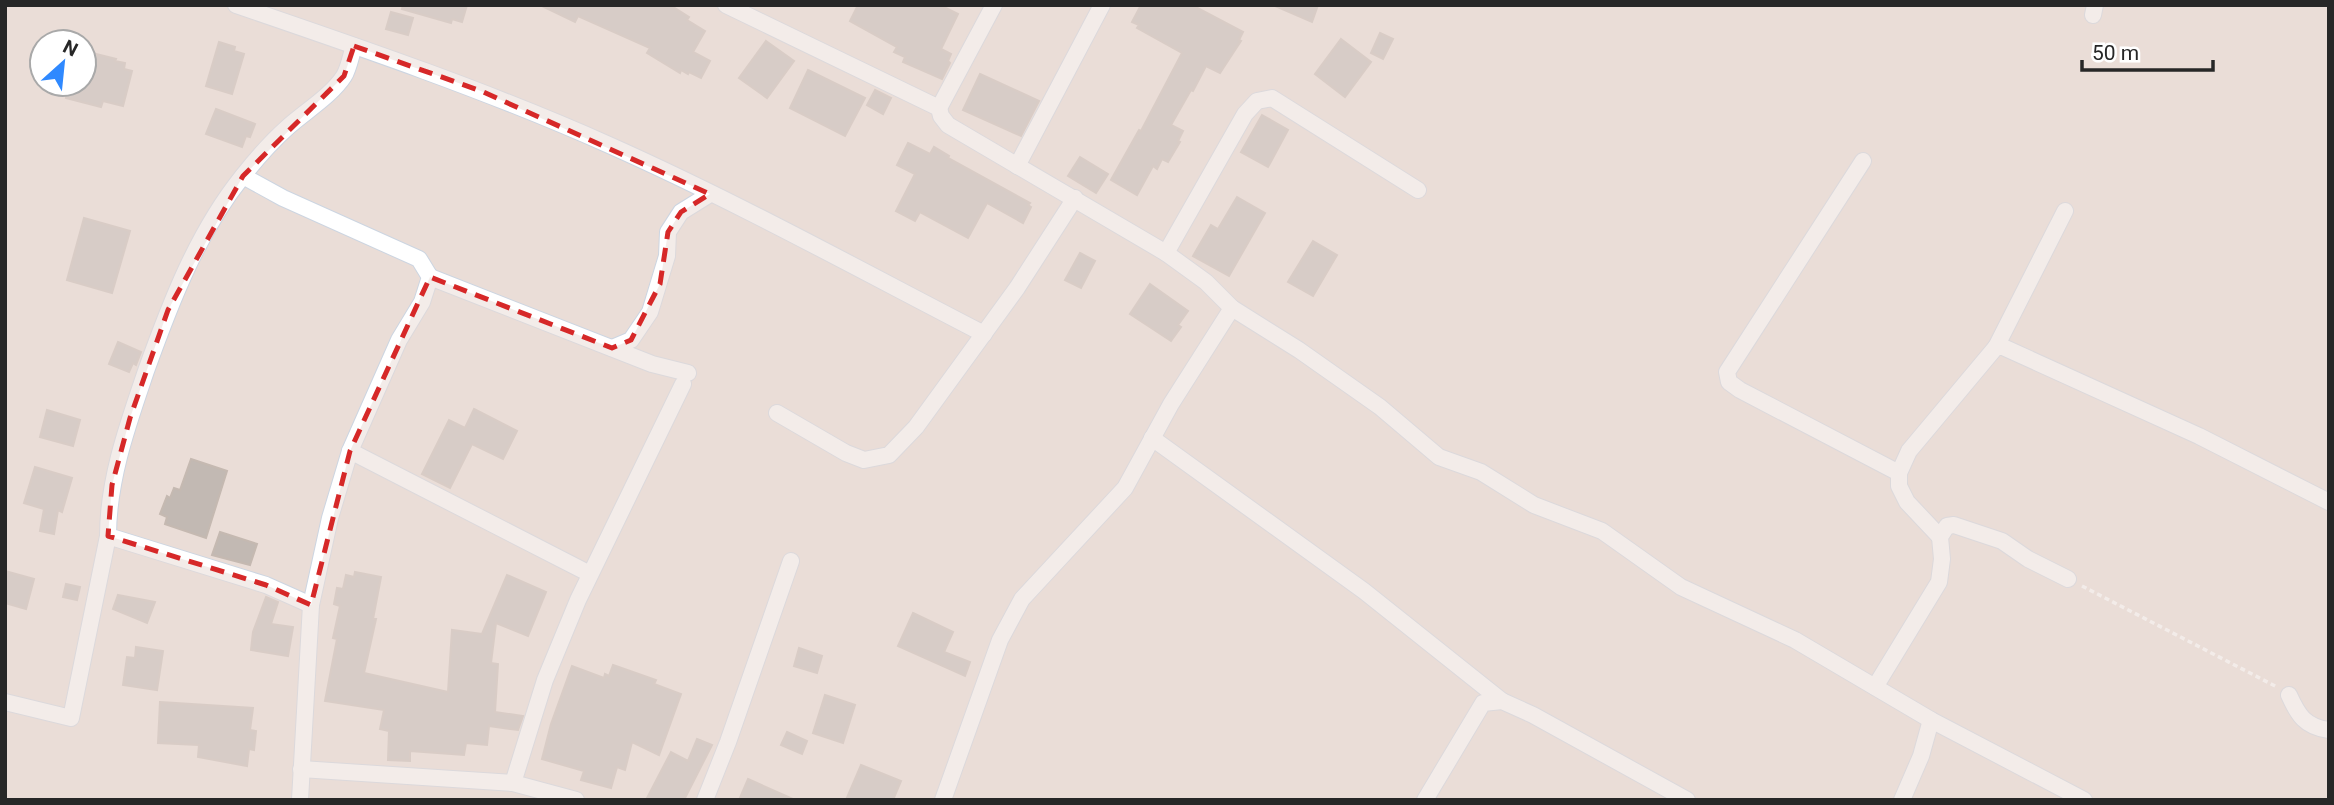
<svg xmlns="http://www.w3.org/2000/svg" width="2334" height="805" font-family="Roboto,sans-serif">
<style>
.building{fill:#c2b9b3;stroke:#c5b9b1;stroke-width:2}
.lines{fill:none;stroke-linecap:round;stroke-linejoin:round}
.minor-casing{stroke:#ccd5e1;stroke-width:18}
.path{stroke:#fff;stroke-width:3.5;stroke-dasharray:5 3.5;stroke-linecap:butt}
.minor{stroke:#fff;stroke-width:16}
.marked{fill:none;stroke:#d62828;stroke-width:5;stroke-dasharray:14 9;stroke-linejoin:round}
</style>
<rect width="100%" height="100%" fill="#eaddd7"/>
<!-- building -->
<g class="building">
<path d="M403,5H467L462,22L452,19L451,23L402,9Z"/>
<path d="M540,5H670L689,17L687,20L705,31L693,52L710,61L701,78L689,72L688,74L681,70L680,73L647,53L650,48L578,16L575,22Z"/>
<path d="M858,5H940L958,14L941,49L951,54L948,61L950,63L942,79L903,62L905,57L894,52L897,47L850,21Z"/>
<path d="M1141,5H1192L1243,32L1239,40L1241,41L1220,73L1206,66L1193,91L1191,90L1171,125L1183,131L1178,141L1180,142L1168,162L1162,159L1157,169L1153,166L1137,195L1111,180L1139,130L1141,131L1182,53L1137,28L1139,25L1132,22Z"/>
<path d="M1273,5H1318L1312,22Z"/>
<path d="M391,12L413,18L408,35L386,29Z"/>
<path d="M1380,33L1393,39L1383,59L1371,53Z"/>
<path d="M1341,39L1371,62L1345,97L1315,74Z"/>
<path d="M766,41L794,61L767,98L739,78Z"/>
<path d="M219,42L235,47L234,51L244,54L232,94L206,86Z"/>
<path d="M84,51L116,59L115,61L125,63L124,69L132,71L123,106L103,101L101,107L66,98L69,84H84Z"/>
<path d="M808,70L865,98L845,136L790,108Z"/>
<path d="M980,74L1039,101L1021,136L963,110Z"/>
<path d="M875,90L891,98L883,114L867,105Z"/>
<path d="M216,109L255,124L250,137L246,136L242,147L206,134Z"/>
<path d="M1262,115L1288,130L1268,167L1241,152Z"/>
<path d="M908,143L930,154L934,147L949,156L948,158L1030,203L1028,205L1031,207L1023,223L987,203L968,238L920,212L915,221L896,211L915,174L897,165Z"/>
<path d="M1080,157L1108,174L1096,193L1068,176Z"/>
<path d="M1237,197L1265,213L1229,276L1193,256L1211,225L1218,229Z"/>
<path d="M84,218L130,231L112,293L67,280Z"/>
<path d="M1313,241L1337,255L1313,296L1288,282Z"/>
<path d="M1080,253L1095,261L1081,288L1065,280Z"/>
<path d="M1150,284L1188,311L1178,325L1181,327L1171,341L1130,314Z"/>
<path d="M118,342L141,352L136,365L133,363L129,372L109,364Z"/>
<path d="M474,409L517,431L503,459L472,444L450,488L422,474L449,420L465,428Z"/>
<path d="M47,410L80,420L73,446L40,437Z"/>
<path d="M191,459L227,471L206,538L165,524L167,517L160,514L167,496L170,498L174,488L180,490Z"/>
<path d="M35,467L72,478L62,512L58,510L54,534L40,531L44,509L24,503Z"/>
<path d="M220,532L257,544L250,565L212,555Z"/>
<path d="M5,571L34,579L26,609L5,603Z"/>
<path d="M355,572L381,577L373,619H376L364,673L448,692L452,630L482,634L507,575L546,592L528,636L496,623L491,663L498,664L495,712L523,716L518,730L489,726L487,745L466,743L464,755L410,751V761L388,760L389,731L380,729L384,710L325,701L337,639L333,638L340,606L334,604L337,588L343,589L346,575L354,577Z"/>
<path d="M66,584L80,587L77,600L63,597Z"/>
<path d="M118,595L155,602L147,623L113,609Z"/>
<path d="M266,597L278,602L271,624L293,627L288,656L251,650L253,632Z"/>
<path d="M913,613L953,632L944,652L970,662L965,676L898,646Z"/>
<path d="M136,647L163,651L157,690L123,685L127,657L135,658Z"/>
<path d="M799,648L822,656L817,673L794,666Z"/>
<path d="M613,665L656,680L654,684L681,694L659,755L632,742L625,770L617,767L611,788L581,780L584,771L542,759L551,724L572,666L604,678L605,674L609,676Z"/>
<path d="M825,695L855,705L843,743L813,733Z"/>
<path d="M160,702L253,708L250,730L256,731L254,750L249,749L247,766L198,757L199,745L158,743Z"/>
<path d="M787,732L807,741L802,754L781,745Z"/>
<path d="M697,739L712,745L684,800H646L671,752L688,761Z"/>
<path d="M861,765L901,781L893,800H846Z"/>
<path d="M748,779L795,800H739Z"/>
</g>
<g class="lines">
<defs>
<g id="minor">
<path d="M236,5C362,48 488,91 609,145C737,202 860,270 984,334"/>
<path d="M726,5L939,108L941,116L948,125L1166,253L1206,282L1232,308L1299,350L1380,407L1439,457L1481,472L1534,505L1602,531L1681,587L1795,640L1931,720L2084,800"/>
<path d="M2093,15L2095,5"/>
<path d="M939,108L994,5"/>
<path d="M1863,161L1727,372L1729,382L1740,390L1899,473"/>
<path d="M1017,166L1102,5"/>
<path d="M243,176L283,198L419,259L430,277L422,302L399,340L350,451L330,518L311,605L300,800"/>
<path d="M1166,253L1245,114L1257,101L1272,98L1418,190"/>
<path d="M430,277L652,364L688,373"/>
<path d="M1996,347L2065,211"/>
<path d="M612,348L631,340L650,312L667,256L668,232L681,212L710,194"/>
<path d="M777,413L846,453L864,460L889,455L916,427L1017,288L1075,198"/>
<path d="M1152,438L1364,591L1502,701"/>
<path d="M350,451L590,574"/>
<path d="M1940,537L1907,502L1899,486V473L1909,451L1996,347H2003L2199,436L2329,502"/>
<path d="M311,605L266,585L108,536C108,479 128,424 146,371C170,304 197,233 242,177C256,159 272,141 289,126C306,111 332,95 344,76C349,68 351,55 354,46"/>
<path d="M1875,687L1939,582L1942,559L1940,537L1947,526L1954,525L2002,541L2028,559L2068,579"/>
<path d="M2289,695C2298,715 2305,727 2329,730"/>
<path d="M5,702L71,718L108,536"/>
<path d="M301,769L513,783L576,800"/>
<path d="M513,783L545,680L578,600L683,384"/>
<path d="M705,800L728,742L791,561"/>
<path d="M943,800L1000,640L1022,599L1125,488L1171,404L1232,308"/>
<path d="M1425,800L1483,703L1502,701L1533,715L1687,800"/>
<path d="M1902,800L1921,756L1931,720"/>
</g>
</defs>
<!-- minor casing -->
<use href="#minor" class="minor-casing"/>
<!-- path -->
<path class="path" d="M2082,586L2277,687"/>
<!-- minor -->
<use href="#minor" class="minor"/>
</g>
<!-- marked area -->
<path d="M0 0H2334V805H0ZM354,46L481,91L710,194L681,212L668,232L660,284L631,340L612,348L430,277L350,451L311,605L266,585L108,536L112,485L130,418L168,310L243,176L344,76Z" fill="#eaddd7" fill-opacity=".55" fill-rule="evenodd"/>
<path class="marked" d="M354,46L481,91L710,194L681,212L668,232L660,284L631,340L612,348L430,277L350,451L311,605L266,585L108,536L112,485L130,418L168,310L243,176L344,76Z"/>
<!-- border -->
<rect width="2334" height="805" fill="none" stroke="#272727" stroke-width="14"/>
<!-- north arrow -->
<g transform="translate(63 63) rotate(27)"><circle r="33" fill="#ffffff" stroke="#a9a9a9" stroke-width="2"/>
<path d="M0-5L12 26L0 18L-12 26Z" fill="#2f89ff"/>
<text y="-10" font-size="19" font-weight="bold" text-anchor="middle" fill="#272727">N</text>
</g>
<!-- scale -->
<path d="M2082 60v10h131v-10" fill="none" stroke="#272727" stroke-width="3.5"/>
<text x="2092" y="60" font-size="21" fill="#272727" stroke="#ffffff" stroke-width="5" paint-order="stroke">50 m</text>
</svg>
